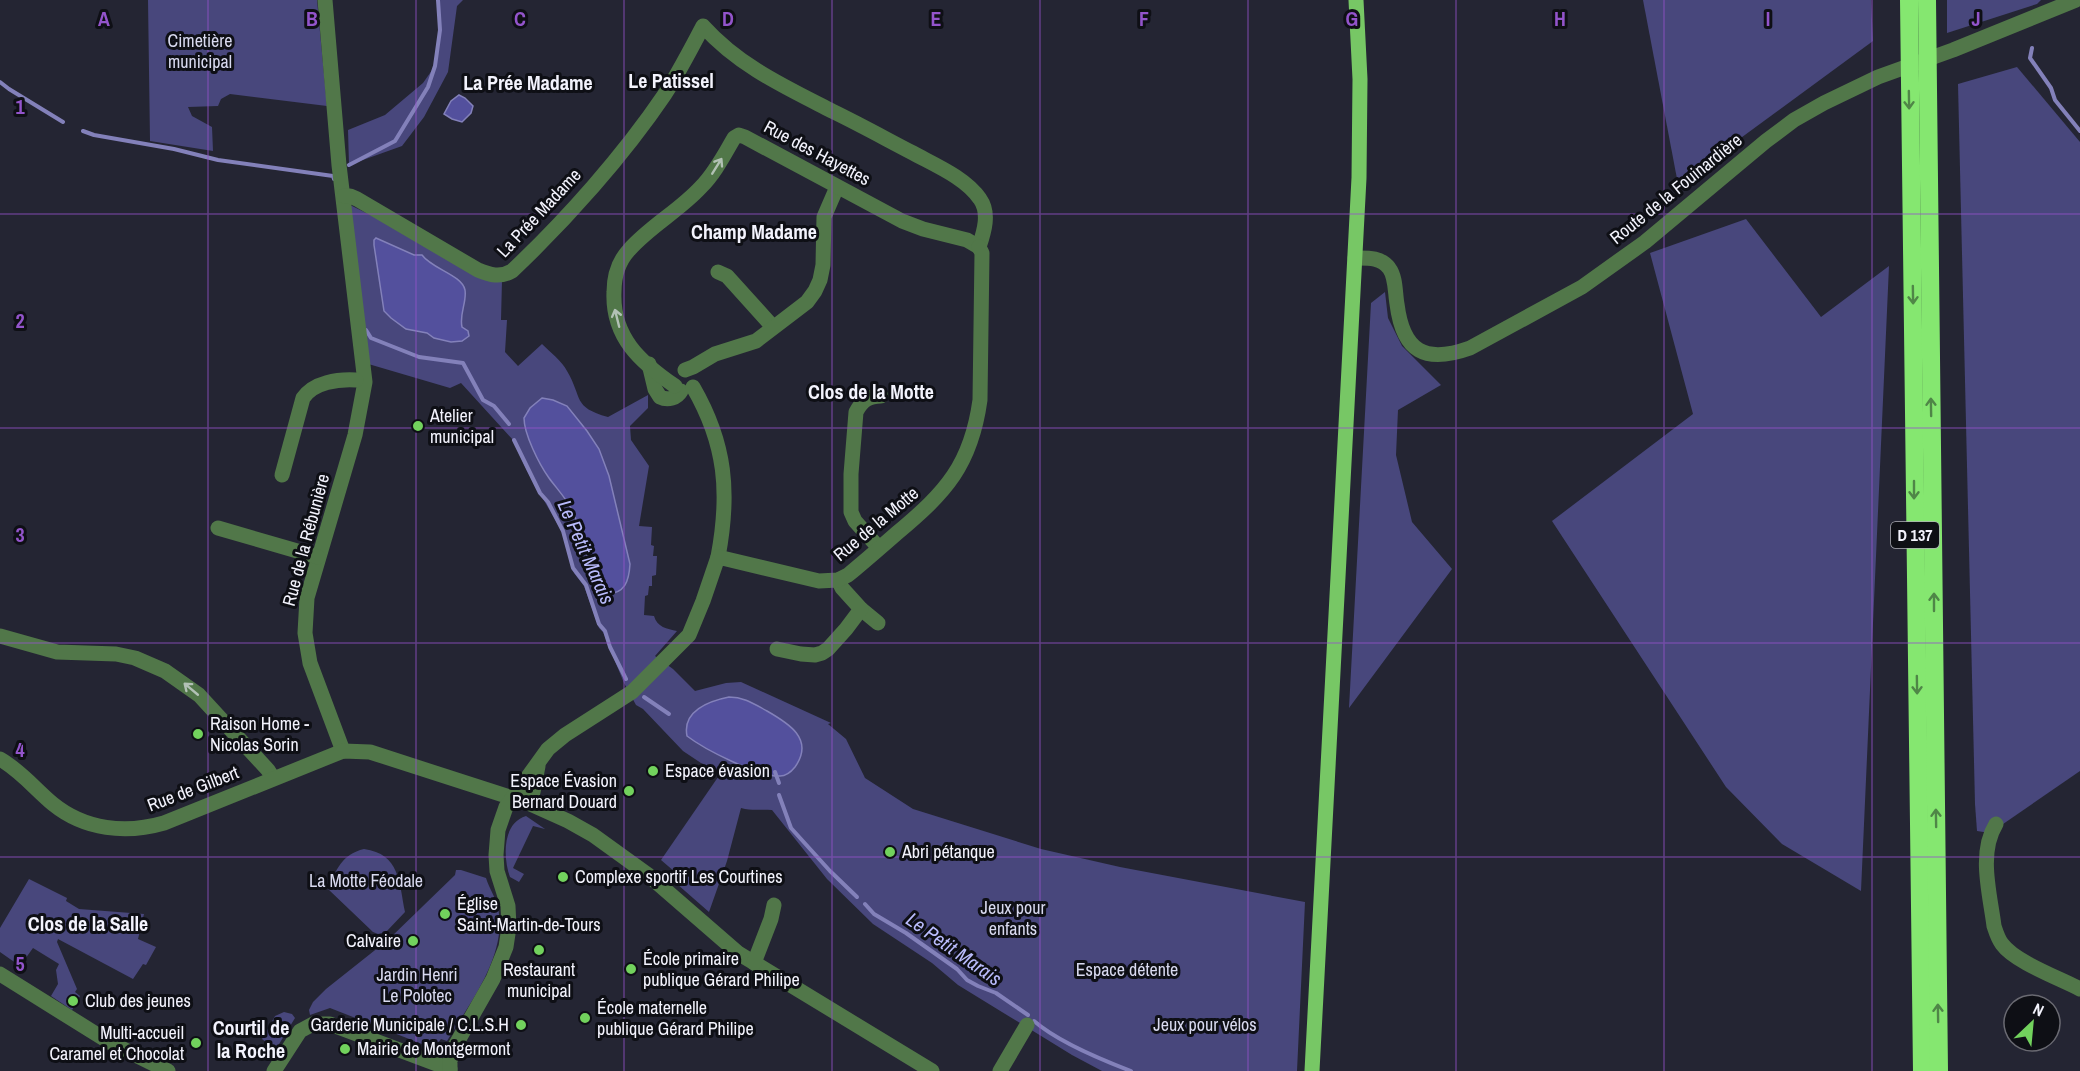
<svg xmlns="http://www.w3.org/2000/svg" width="2080" height="1071" font-family="'Archivo Narrow',sans-serif">
<style>
.green{fill:#48477c}
.water{fill:#53509d;stroke:#8381ba;stroke-width:1.5}
.lines{fill:none;stroke-linecap:round;stroke-linejoin:round}
.stream{stroke:#8381ba;stroke-width:4}
.minor{stroke:#517749;stroke-width:15}
.major{stroke:#77c765;stroke-width:15}
.highway{stroke:#85e770;stroke-width:18}
.oneway{stroke:#4f8647}
.oneway2{stroke:#b2c1b5}
.grid{fill:none;stroke:#9354cb;stroke-width:1.5;stroke-opacity:0.55}
.poi-dot{fill:#72d25d;stroke:#0e0f15;stroke-width:2}
.labels{text-anchor:middle;stroke-width:6;stroke-linejoin:round;paint-order:stroke}
.shield{fill:#0e0f15;stroke:#aeafb7;stroke-width:1.5}
.shield-label{font-size:16px;font-weight:bold;fill:#f3f3fd}
.park-label{font-size:18px;fill:#d9daf0;stroke:#0e0f15}
.street-label{font-size:18px;fill:#f3f3fd;stroke:#0e0f15}
.poi-label{font-size:18px;fill:#f3f3fd;stroke:#0e0f15;text-anchor:start}
.neighbourhood-label{font-size:20px;font-weight:bold;fill:#f3f3fd;stroke:#0e0f15}
.water-label{font-size:20px;font-style:italic;fill:#babcfd;stroke:#0e0f15}
.grid-label{font-size:20px;text-anchor:middle;font-weight:bold;fill:#9354cb;stroke:#0e0f15;stroke-width:6;stroke-linejoin:round;paint-order:stroke}
</style>
<rect width="100%" height="100%" fill="#242533"/>
<!-- green -->
<g class="green">
<path d="M148,0H317L327,106L230,94L221,99L218,106L188,107L192,116L212,127L213,151L150,141Z"/>
<path d="M438,0H463L457,6L448,72L424,117L402,146L349,165L348,130L385,115L423,83L435,66L440,30Z"/>
<path d="M1643,0H1871L1873,41L1678,184Z"/>
<path d="M1947,0H2041L2037,4L1947,33Z"/>
<path d="M2017,67L2080,142V771L1990,833L1977,831L1975,804L1958,84Z"/>
<path d="M346,203L502,280L501,320H507L505,352L518,366L542,344C550,352 562,361 567,371C583,398 572,407 608,417L648,395V408L630,426L631,440L649,466L639,526L652,527L651,545L654,546L653,556H657L656,575L652,576V586H649L648,595L645,596L644,615L654,616C657,627 667,629 677,631L655,656L673,669L695,691L726,683L741,682L831,723L828,724L846,739L865,778L913,809L1041,849L1120,867L1305,902L1297,1071H1102L1072,1055L958,985L932,963L873,924L827,879L772,810C760,809 752,811 741,808L727,861L709,912L677,884L682,878L661,860L716,780L719,776L728,775L701,763L683,751L643,709L636,705L624,683L603,632L599,628L584,586L574,573L567,551V545L561,530L527,471L513,440L461,383L450,388L365,363Z"/>
<path d="M1746,219L1821,317L1889,266L1861,891L1782,844L1726,787L1552,521L1693,414L1650,253Z"/>
<path d="M1385,292L1388,318L1402,346L1441,385L1398,410L1396,455L1412,522L1452,569L1349,708L1371,303Z"/>
<path d="M526,816L545,829L533,826L513,868L524,874L519,882L510,877C503,858 502,823 526,816Z"/>
<path d="M364,849C400,854 399,882 405,912L386,932L378,934L373,932L328,889C336,870 342,854 364,849Z"/>
<path d="M456,870H461L486,878C489,888 496,898 498,908C508,954 470,1003 447,1041L441,1039C436,1046 430,1045 422,1044L330,1008L310,1015L309,1010L313,1002L326,989L389,939L455,875Z"/>
<path d="M29,879L67,898L66,901L79,909L144,914L138,939L156,947L146,965L143,964L133,979L58,939L57,942L77,989L75,992L80,996L72,1010L51,996L58,984L56,970L59,964L33,948L20,966L0,952V928Z"/>
<path d="M284,1012L292,1014L295,1018L273,1054L264,1048L267,1043L262,1039L275,1016Z"/>
</g>
<!-- water -->
<g class="water">
<path d="M459,95L465,98L473,106L471,113L462,122L452,119L444,114L451,101Z"/>
<path d="M376,238L414,255H422C432,269 462,275 465,290C467,302 459,314 462,327L468,331L469,336L462,341L451,342L434,338L427,333L406,329L391,318L384,311L374,245V240Z"/>
<path d="M542,398L553,400L567,406L587,431L599,449L609,476L630,564C629,581 625,594 606,594C589,580 583,533 573,512C567,499 557,489 549,478C539,464 524,434 524,418L530,408Z"/>
<path d="M729,697C744,697 754,704 767,711C788,723 815,739 795,767C791,772 786,776 780,776C758,777 704,749 687,736C682,711 709,701 729,697Z"/>
</g>
<g class="lines">
<!-- stream -->
<g class="stream">
<path d="M2032,48L2030,58L2051,88L2055,100L2080,131"/>
<path d="M0,82L9,89L63,122"/>
<path d="M83,131L94,135L174,149L218,160L333,176L334,179"/>
<path d="M349,165L395,141L428,87L435,66L440,30L438,0"/>
<path d="M366,330L371,338L419,357L463,363L483,400L494,406L509,424"/>
<path d="M514,440L540,493L548,502L563,531L573,568L586,585L599,624L605,631L610,647L626,679"/>
<path d="M644,697L669,714"/>
<path d="M775,772L779,783"/>
<path d="M779,795L791,828L830,871L857,897"/>
<path d="M865,904L874,914L906,933L957,969L967,980L978,986L996,993L1028,1015"/>
<path d="M1034,1021C1057,1041 1102,1060 1131,1071"/>
</g>
<!-- minor -->
<g class="minor">
<path d="M325,0L339,165L365,382L355,435L307,598L305,633L310,663L343,751"/>
<path d="M344,196H350L357,199L478,270C490,275 500,278 512,271C566,220 623,156 665,94C679,72 691,49 703,26C739,66 785,87 832,111C859,124 886,139 913,153C935,165 966,178 980,199C990,213 984,232 979,247"/>
<path d="M1355,258C1367,258 1381,257 1389,268C1396,277 1395,293 1397,304C1403,352 1425,364 1470,348L1582,287L1645,242L1766,141L1794,120L1824,103L1878,77L1953,50L2076,0"/>
<path d="M718,272L727,276L773,327"/>
<path d="M649,364L655,389L660,397C668,401 677,398 681,391"/>
<path d="M685,370L693,367L715,354L756,341L807,302L815,291L820,280L823,265L824,217L837,187"/>
<path d="M675,386C640,362 612,337 614,292C614,276 618,262 629,250C650,226 679,211 701,187C715,173 724,155 734,138L739,135L745,137L902,221L923,229L967,240L979,247"/>
<path d="M693,387C726,444 730,493 718,557"/>
<path d="M282,475L303,398C314,382 338,379 356,380"/>
<path d="M218,528L318,557"/>
<path d="M879,548L855,521L851,512V474L856,412C862,401 868,396 881,396"/>
<path d="M861,609L878,623"/>
<path d="M0,636L57,652L116,654L135,658L165,671L199,695L268,770L273,778"/>
<path d="M777,649L801,654L815,655L822,653L828,649L846,629L861,609L842,588L838,580"/>
<path d="M0,759C21,771 35,789 53,804C85,830 126,834 164,823L343,751L370,752L528,803L568,821L593,835L647,874L738,953L932,1071"/>
<path d="M528,803L533,792L538,766"/>
<path d="M1996,824C1978,853 1990,894 1994,926C1996,932 1998,939 2002,944C2015,962 2059,978 2080,989"/>
<path d="M754,963L771,919L774,905"/>
<path d="M0,974L109,1042L168,1071"/>
<path d="M274,1071L300,1031L313,1024H330L450,1069"/>
<path d="M450,1071V1061L455,1046L493,979L506,947L509,927L508,906L497,871L496,855L498,830L506,807L548,749L565,735L632,692L689,635L703,601L718,557L819,581L838,580L848,575C865,561 881,547 897,533C946,492 971,465 980,400L982,253L979,247"/>
<path d="M1000,1071L1027,1025"/>
</g>
<!-- major -->
<path class="major" d="M1312,1071L1359,178L1360,79L1356,0"/>
<!-- highway -->
<g class="highway">
<path d="M1909,0L1922,1071"/>
<path d="M1927,0L1939,1071"/>
</g>
</g>
<!-- one-way arrows -->
<defs><path id="oneway-shaft" d="M-6 0H5M1.5-3L5.5 0L1.5 3" fill="none" stroke-width="1.6" stroke-linecap="round" stroke-linejoin="round" transform="scale(1.5)"/></defs>
<g class="oneway">
<use href="#oneway-shaft" transform="translate(1909 100) rotate(89)"/>
<use href="#oneway-shaft" transform="translate(1913 295) rotate(89)"/>
<use href="#oneway-shaft" transform="translate(1931 407) rotate(-91)"/>
<use href="#oneway-shaft" transform="translate(1914 490) rotate(90)"/>
<use href="#oneway-shaft" transform="translate(1934 602) rotate(-90)"/>
<use href="#oneway-shaft" transform="translate(1917 685) rotate(89)"/>
<use href="#oneway-shaft" transform="translate(1936 818) rotate(-91)"/>
<use href="#oneway-shaft" transform="translate(1938 1013) rotate(-91)"/>
</g>
<g class="oneway2">
<use href="#oneway-shaft" transform="translate(717 166) rotate(-58)"/>
<use href="#oneway-shaft" transform="translate(617 318) rotate(-104)"/>
<use href="#oneway-shaft" transform="translate(191 689) rotate(-140)"/>
</g>
<!-- grid -->
<path class="grid" d="M208,0V1071M416,0V1071M624,0V1071M832,0V1071M1040,0V1071M1248,0V1071M1456,0V1071M1664,0V1071M1872,0V1071M0,214H2080M0,428H2080M0,643H2080M0,857H2080"/>
<!-- markers -->
<g class="poi-dot">
<circle cx="418" cy="426" r="6"/>
<circle cx="198" cy="734" r="6"/>
<circle cx="653" cy="771" r="6"/>
<circle cx="629" cy="791" r="6"/>
<circle cx="890" cy="852" r="6"/>
<circle cx="563" cy="877" r="6"/>
<circle cx="445" cy="914" r="6"/>
<circle cx="413" cy="941" r="6"/>
<circle cx="539" cy="950" r="6"/>
<circle cx="631" cy="969" r="6"/>
<circle cx="73" cy="1001" r="6"/>
<circle cx="585" cy="1018" r="6"/>
<circle cx="521" cy="1025" r="6"/>
<circle cx="196" cy="1043" r="6"/>
<circle cx="345" cy="1049" r="6"/>
</g>
<g class="labels">
<!-- shield labels -->
<rect class="shield" x="1891" y="522" width="48" height="26" rx="4.5"/>
<g class="shield-label">
<text x="1915" y="541">D 137</text>
</g>
<!-- park labels -->
<g class="park-label">
<text x="200" y="47">Cimetière<tspan x="200" dy="21">municipal</tspan></text>
<text x="366" y="887">La Motte Féodale</text>
<text x="1013" y="914">Jeux pour<tspan x="1013" dy="21">enfants</tspan></text>
<text x="1127" y="976">Espace détente</text>
<text x="417" y="981">Jardin Henri<tspan x="417" dy="21">Le Polotec</tspan></text>
<text x="1205" y="1031">Jeux pour vélos</text>
</g>
<!-- street labels -->
<g class="street-label">
<text transform="translate(817 153) rotate(28)" y="6">Rue des Hayettes</text>
<text transform="translate(1676 189) rotate(-39)" y="6">Route de la Fouinardière</text>
<text transform="translate(539 213) rotate(-47)" y="6">La Prée Madame</text>
<text transform="translate(876 524) rotate(-40)" y="6">Rue de la Motte</text>
<text transform="translate(306 540) rotate(-75)" y="6">Rue de la Rébunière</text>
<text transform="translate(193 789) rotate(-21)" y="6">Rue de Gilbert</text>
</g>
<!-- poi labels -->
<g class="poi-label">
<text x="430" y="422">Atelier<tspan x="430" dy="21">municipal</tspan></text>
<text x="210" y="730">Raison Home -<tspan x="210" dy="21">Nicolas Sorin</tspan></text>
<text x="665" y="777">Espace évasion</text>
<text x="617" y="787" text-anchor="end">Espace Évasion<tspan x="617" dy="21">Bernard Douard</tspan></text>
<text x="902" y="858">Abri pétanque</text>
<text x="575" y="883">Complexe sportif Les Courtines</text>
<text x="457" y="910">Église<tspan x="457" dy="21">Saint-Martin-de-Tours</tspan></text>
<text x="401" y="947" text-anchor="end">Calvaire</text>
<text x="643" y="965">École primaire<tspan x="643" dy="21">publique Gérard Philipe</tspan></text>
<text x="539" y="976" text-anchor="middle">Restaurant<tspan x="539" dy="21">municipal</tspan></text>
<text x="85" y="1007">Club des jeunes</text>
<text x="597" y="1014">École maternelle<tspan x="597" dy="21">publique Gérard Philipe</tspan></text>
<text x="509" y="1031" text-anchor="end">Garderie Municipale / C.L.S.H</text>
<text x="184" y="1039" text-anchor="end">Multi-accueil<tspan x="184" dy="21">Caramel et Chocolat</tspan></text>
<text x="357" y="1055">Mairie de Montgermont</text>
</g>
<!-- neighbourhood labels -->
<g class="neighbourhood-label">
<text x="671" y="88">Le Patissel</text>
<text x="528" y="90">La Prée Madame</text>
<text x="754" y="239">Champ Madame</text>
<text x="871" y="399">Clos de la Motte</text>
<text x="88" y="931">Clos de la Salle</text>
<text x="251" y="1035">Courtil de<tspan x="251" dy="23">la Roche</tspan></text>
</g>
<!-- water labels -->
<g class="water-label">
<text transform="translate(586 552) rotate(66)" y="7">Le Petit Marais</text>
<text transform="translate(954 949) rotate(35)" y="7">Le Petit Marais</text>
</g>
</g>
<g class="grid-label">
<text x="104" y="26">A</text>
<text x="312" y="26">B</text>
<text x="520" y="26">C</text>
<text x="728" y="26">D</text>
<text x="936" y="26">E</text>
<text x="1144" y="26">F</text>
<text x="1352" y="26">G</text>
<text x="1560" y="26">H</text>
<text x="1768" y="26">I</text>
<text x="1976" y="26">J</text>
<text x="20" y="114">1</text>
<text x="20" y="328">2</text>
<text x="20" y="542">3</text>
<text x="20" y="757">4</text>
<text x="20" y="971">5</text>
</g>
<!-- north arrow -->
<g transform="translate(2032 1023) rotate(26)"><circle r="28" fill="#0e0f15" stroke="#6a6a72" stroke-width="1.5"/>
<path d="M0-4.5L10 22L0 15L-10 22Z" fill="#72d25d"/>
<text y="-9" font-size="16" font-weight="bold" text-anchor="middle" fill="#f3f3fd">N</text>
</g>
</svg>
